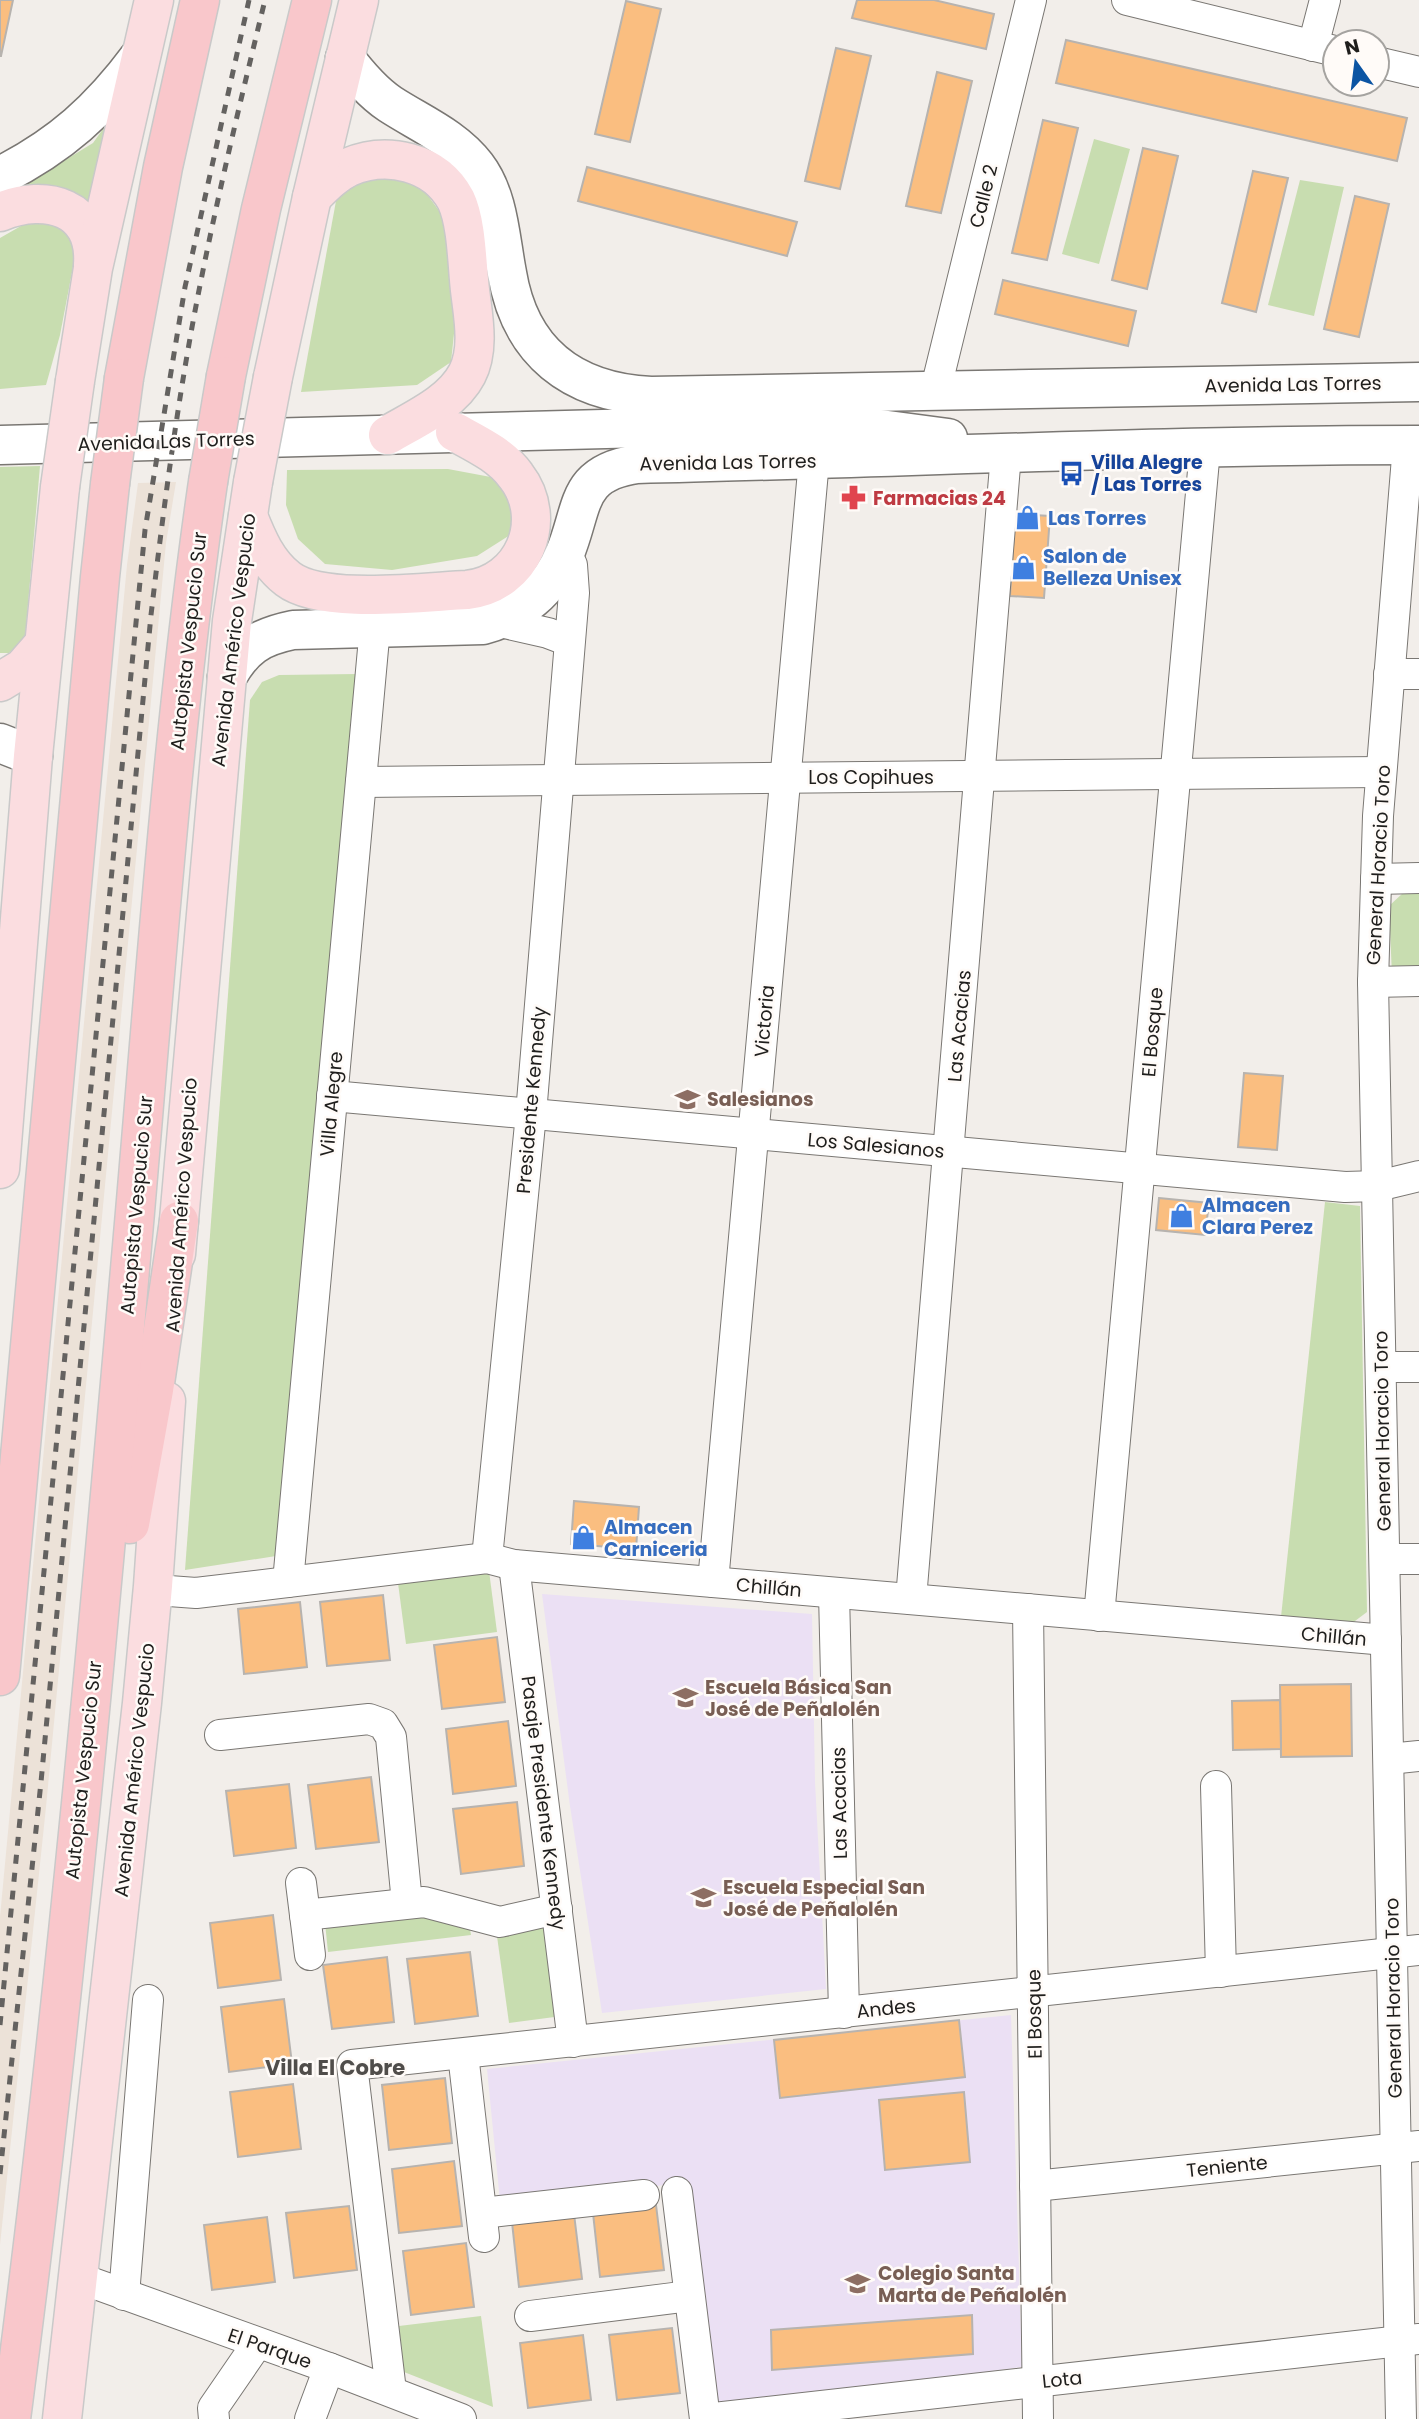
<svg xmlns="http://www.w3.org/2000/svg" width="1419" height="2419" font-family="Poppins,sans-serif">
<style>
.built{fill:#ece2d8}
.education{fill:#ebe0f4}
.green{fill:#c8ddb0}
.building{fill:#fabe80;stroke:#b7b3af;stroke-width:2}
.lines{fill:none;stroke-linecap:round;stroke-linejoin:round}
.street-casing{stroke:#7a7773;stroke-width:32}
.secondary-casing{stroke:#7a7773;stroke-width:41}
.primary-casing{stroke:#c9c9c9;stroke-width:41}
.highway-casing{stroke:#c9c9c9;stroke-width:41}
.street{stroke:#fff;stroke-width:30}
.secondary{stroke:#fff;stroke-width:38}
.primary{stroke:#fbdde0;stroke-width:38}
.highway{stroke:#f9c7cb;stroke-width:38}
.rail{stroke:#646260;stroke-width:5;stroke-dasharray:9 9;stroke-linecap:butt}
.primary-bridge-casing{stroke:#c9c9c9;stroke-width:41;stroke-linecap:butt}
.highway-bridge-casing{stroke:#c9c9c9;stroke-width:41;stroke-linecap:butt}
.primary-bridge{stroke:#fbdde0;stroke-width:38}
.highway-bridge{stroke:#f9c7cb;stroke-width:38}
.labels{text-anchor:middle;stroke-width:5;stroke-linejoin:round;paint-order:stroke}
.street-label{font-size:19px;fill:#1f1e1c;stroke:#fffbf8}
.transit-label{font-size:19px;font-weight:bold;fill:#164399;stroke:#fffbf8;text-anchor:start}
.health-label{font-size:19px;font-weight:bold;fill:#be3a42;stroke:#fffbf8;text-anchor:start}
.shop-label{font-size:19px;font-weight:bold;fill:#366cbe;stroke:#fffbf8;text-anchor:start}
.education-label{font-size:19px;font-weight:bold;fill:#785e54;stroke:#fffbf8;text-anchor:start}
.neighbourhood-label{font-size:21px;font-weight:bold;fill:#504d4a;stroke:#fffbf8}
</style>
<rect width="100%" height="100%" fill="#f2eeea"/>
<!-- built -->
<path class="built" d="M176,482L166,543L46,1807L0,2245V1917L127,565L138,483Z"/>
<!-- education -->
<g class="education">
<path d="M542,1594L812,1614L815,1782L826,1989L602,2013L570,1806Z"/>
<path d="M1011,2015L1022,2367L708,2409L687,2183L500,2201L487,2069Z"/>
</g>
<!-- green -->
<g class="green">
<path d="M113,115L93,212L5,190L39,176L93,143Z"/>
<path d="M1094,139L1130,149L1099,264L1062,254Z"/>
<path d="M415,178L448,223L457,305L451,362L417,385L301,392L336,201L359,179Z"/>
<path d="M1300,180L1344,187L1314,316L1268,305Z"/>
<path d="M28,222L62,225L78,241L60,335L46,385L0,389V238Z"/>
<path d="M40,466L25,639L9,653H0V467Z"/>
<path d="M448,469L496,478L513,501L510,535L477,556L392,570L325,564L298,539L286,505L287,470Z"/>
<path d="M357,674L276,1556L185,1570L250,700L262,682L279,675Z"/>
<path d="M1419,892V975L1392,976L1389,906L1403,893Z"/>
<path d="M1325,1202L1360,1206L1367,1612L1347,1627L1281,1617Z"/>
<path d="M489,1571L497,1632L406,1644L398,1583Z"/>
<path d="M423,1911L469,1923L471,1935L328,1952L325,1923Z"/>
<path d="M549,1922L562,2016L509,2023L496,1929Z"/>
<path d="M481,2316L493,2407L404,2372L399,2326Z"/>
</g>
<!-- building -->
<g class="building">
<path d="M0,0H13L1,56H0Z"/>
<path d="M857,0H934L994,14L986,49L852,18Z"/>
<path d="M626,1L661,9L630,142L595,134Z"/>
<path d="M1066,40L1407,118L1397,161L1056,83Z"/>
<path d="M836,48L871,56L840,189L805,181Z"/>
<path d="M937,72L972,81L941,213L906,206Z"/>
<path d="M1043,120L1078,128L1047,260L1012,253Z"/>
<path d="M1143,148L1178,156L1147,289L1112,280Z"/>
<path d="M587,167L797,222L787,256L578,201Z"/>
<path d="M1253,171L1288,178L1256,312L1222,303Z"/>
<path d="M1355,196L1389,204L1359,337L1324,329Z"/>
<path d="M1003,280L1136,311L1128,346L995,314Z"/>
<path d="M1015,514L1050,516L1044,598L1010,596Z"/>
<path d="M1244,1073L1283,1076L1277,1150L1238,1147Z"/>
<path d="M1159,1198L1209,1203L1205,1235L1156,1230Z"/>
<path d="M574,1501L639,1507L636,1549L571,1544Z"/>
<path d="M383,1595L390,1660L327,1666L320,1602Z"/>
<path d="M300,1602L307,1667L244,1674L238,1609Z"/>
<path d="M497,1637L505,1702L442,1709L434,1645Z"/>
<path d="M1351,1684L1352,1756L1281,1757L1280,1685Z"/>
<path d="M1280,1700L1281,1749L1233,1750L1232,1701Z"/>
<path d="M508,1721L516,1786L453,1794L446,1729Z"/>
<path d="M371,1777L379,1842L316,1849L308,1785Z"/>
<path d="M289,1784L296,1848L234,1856L226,1791Z"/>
<path d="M517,1802L524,1866L461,1874L453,1809Z"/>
<path d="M273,1915L281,1980L218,1988L210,1923Z"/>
<path d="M470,1952L478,2016L415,2024L407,1959Z"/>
<path d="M387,1957L394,2022L332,2029L323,1965Z"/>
<path d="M284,1999L292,2064L229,2072L221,2007Z"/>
<path d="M959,2020L965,2077L780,2098L774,2040Z"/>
<path d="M445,2078L452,2143L389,2150L382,2085Z"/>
<path d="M293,2084L301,2149L238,2157L230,2092Z"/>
<path d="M964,2092L970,2162L885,2170L879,2100Z"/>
<path d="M454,2161L462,2226L399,2233L392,2169Z"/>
<path d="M656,2205L664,2270L600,2277L593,2213Z"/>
<path d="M349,2206L357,2270L294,2278L286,2213Z"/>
<path d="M574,2214L582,2279L519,2287L512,2222Z"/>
<path d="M267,2217L275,2282L212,2290L204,2225Z"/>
<path d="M466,2243L474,2307L411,2315L403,2251Z"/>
<path d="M972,2315L973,2354L772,2370L771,2330Z"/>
<path d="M672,2328L680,2393L617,2400L609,2335Z"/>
<path d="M583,2335L591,2400L528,2408L520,2343Z"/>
</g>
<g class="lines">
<defs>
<g id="street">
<path d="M1127,0L1335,51"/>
<path d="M1313,46L1325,0"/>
<path d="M1377,62L1419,72"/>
<path d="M935,392L1031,0"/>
<path d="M496,621L548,633L569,641"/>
<path d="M1389,674H1419"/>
<path d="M361,782L1381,772"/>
<path d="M1376,879L1419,878"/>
<path d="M1373,982L1419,981"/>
<path d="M332,1096L1345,1187L1378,1186L1419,1176"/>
<path d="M1381,1367H1419"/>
<path d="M487,1558L531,1114L574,593L572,565L566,552"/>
<path d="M1385,1559H1419"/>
<path d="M514,1565L573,2042"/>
<path d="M288,1582L375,627"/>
<path d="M713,1582L814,460"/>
<path d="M153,1586L169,1591L196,1593L487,1558L514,1565L1386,1640"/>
<path d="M834,1593L844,2013"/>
<path d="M911,1599L1006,454"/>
<path d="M1028,1609L1038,2419"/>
<path d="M1099,1616L1205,449"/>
<path d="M220,1735L369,1719L383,1724L391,1737L407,1903"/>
<path d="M1389,1759L1419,1756"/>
<path d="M1216,1786L1221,1972"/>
<path d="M301,1883L310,1955"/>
<path d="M305,1915L424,1902L500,1922L557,1909"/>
<path d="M463,2054L484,2237"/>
<path d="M1035,2186L1419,2146"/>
<path d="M677,2192L705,2419L1419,2339"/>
<path d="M482,2213L644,2195"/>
<path d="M79,2278L329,2368L461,2419"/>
<path d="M124,2295L148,2000"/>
<path d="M530,2316L689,2296"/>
<path d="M391,2391L352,2065L1419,1950"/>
<path d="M214,2419L213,2408L257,2344"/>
<path d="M310,2419L329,2368"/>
<path d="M1401,2419L1373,982L1378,816L1408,445"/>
</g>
<g id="secondary">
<path d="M345,58C358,75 372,92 390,104C419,123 454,137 476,166C499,196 500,237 507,273C520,352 572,392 651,396L1419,382"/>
<path d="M0,176C60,146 100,110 140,56"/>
<path d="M0,445L835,423L948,438"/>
<path d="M227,677C244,647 259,637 293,630L483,625C520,615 551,589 565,553C584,507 575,473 637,464C898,458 1158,445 1419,445"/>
<path d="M0,743L33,756"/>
</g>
<g id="primary">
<path d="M312,197C323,186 334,174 349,167C387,151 435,161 456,200C467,223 467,264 470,290C473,316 480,349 467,374C452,403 415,419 388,435"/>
<path d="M0,212C46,193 97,207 93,265"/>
<path d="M273,377L312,197L359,0"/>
<path d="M75,381L93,268L154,0"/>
<path d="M248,516C257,539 267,563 288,579C322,605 423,592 467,590C523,584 550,520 516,476C501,455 477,444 455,432"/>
<path d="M0,682L23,668L43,645"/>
<path d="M0,1169L33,756L60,487"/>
<path d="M176,1254L227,677L232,621L253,482"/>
<path d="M62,2419L142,1703L153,1586L166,1401"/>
</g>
<g id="highway">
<path d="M226,376L261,209L312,0"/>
<path d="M124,378L163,167L200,0"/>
<path d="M130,1524L154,1390L179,1221"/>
<path d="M0,1676L100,577L110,484"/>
<path d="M11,2419C64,2018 100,1615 135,1212C156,968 173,724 208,482"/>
</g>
</defs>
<!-- street casing -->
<use href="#street" class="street-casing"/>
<!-- secondary casing -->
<use href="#secondary" class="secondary-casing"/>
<!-- primary casing -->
<use href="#primary" class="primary-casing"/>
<!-- highway casing -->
<use href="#highway" class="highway-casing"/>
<!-- street -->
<use href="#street" class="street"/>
<!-- secondary -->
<use href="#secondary" class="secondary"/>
<!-- primary -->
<use href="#primary" class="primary"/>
<!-- highway -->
<use href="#highway" class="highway"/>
<!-- rail -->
<g class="rail">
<path d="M0,2025L145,530L185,287L249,0"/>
<path d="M0,2174L41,1782L151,615C163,513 176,412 195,311C215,206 240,103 265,0"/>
</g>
<defs>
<g id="primary-bridge">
<path d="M253,482L273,377"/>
<path d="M60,487L75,381"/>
</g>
<g id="highway-bridge">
<path d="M208,482L226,376"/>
<path d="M110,484L124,378"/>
</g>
</defs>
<!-- primary-bridge casing -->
<use href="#primary-bridge" class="primary-bridge-casing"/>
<!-- highway-bridge casing -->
<use href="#highway-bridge" class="highway-bridge-casing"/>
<!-- primary-bridge -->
<use href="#primary-bridge" class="primary-bridge"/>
<!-- highway-bridge -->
<use href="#highway-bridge" class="highway-bridge"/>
</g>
<!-- icons -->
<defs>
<symbol id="bus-bare" viewBox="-9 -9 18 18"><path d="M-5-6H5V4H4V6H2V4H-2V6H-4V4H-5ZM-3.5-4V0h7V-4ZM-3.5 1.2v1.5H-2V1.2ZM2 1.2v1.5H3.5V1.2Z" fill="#1a4fb4" stroke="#fffbf8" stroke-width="2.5" paint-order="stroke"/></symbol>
<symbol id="pharmacy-bare" viewBox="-9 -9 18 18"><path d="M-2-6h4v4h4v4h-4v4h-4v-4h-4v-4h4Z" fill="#e0444e" stroke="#fffbf8" stroke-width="2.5" paint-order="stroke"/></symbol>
<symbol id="shop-bare" viewBox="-9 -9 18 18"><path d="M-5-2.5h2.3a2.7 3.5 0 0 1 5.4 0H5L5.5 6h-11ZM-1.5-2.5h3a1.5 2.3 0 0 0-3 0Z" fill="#3f7fe0" stroke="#fffbf8" stroke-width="2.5" paint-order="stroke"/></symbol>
<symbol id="school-bare" viewBox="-9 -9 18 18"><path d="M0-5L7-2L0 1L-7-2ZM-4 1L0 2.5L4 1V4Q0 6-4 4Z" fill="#8d6e63" stroke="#fffbf8" stroke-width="2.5" paint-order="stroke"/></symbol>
</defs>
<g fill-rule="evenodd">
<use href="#bus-bare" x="1054" y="456" width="35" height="35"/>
<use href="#pharmacy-bare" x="836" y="480" width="35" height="35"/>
<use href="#shop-bare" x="1010" y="500" width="35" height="35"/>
<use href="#shop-bare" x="1006" y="550" width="35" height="35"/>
<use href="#school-bare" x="670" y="1082" width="35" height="35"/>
<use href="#shop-bare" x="1164" y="1198" width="35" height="35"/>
<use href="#shop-bare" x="566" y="1520" width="35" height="35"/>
<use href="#school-bare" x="668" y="1680" width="35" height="35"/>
<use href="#school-bare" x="686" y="1880" width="35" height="35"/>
<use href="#school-bare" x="840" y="2266" width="35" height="35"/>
</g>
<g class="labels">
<!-- street labels -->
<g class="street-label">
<text transform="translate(983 196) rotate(-76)" y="7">Calle 2</text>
<text transform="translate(1293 384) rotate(-1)" y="7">Avenida Las Torres</text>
<text transform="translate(166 441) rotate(-2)" y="7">Avenida Las Torres</text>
<text transform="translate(728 462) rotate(-1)" y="7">Avenida Las Torres</text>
<text transform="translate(233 640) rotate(-83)" y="7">Avenida Américo Vespucio</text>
<text transform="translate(188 641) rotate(-84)" y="7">Autopista Vespucio Sur</text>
<text x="871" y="784">Los Copihues</text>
<text transform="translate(1378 865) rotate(-87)" y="7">General Horacio Toro</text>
<text transform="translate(764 1021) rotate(-85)" y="7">Victoria</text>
<text transform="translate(959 1026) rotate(-85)" y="7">Las Acacias</text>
<text transform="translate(1152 1032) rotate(-85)" y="7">El Bosque</text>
<text transform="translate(531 1100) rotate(-85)" y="7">Presidente Kennedy</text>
<text transform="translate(331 1104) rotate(-85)" y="7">Villa Alegre</text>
<text transform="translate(876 1145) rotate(5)" y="7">Los Salesianos</text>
<text transform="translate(136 1205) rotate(-85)" y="7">Autopista Vespucio Sur</text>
<text transform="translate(181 1205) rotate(-86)" y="7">Avenida Américo Vespucio</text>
<text transform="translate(1382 1431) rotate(-91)" y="7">General Horacio Toro</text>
<text transform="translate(769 1587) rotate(5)" y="7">Chillán</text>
<text transform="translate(1334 1636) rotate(5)" y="7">Chillán</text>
<text transform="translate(83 1770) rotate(-84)" y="7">Autopista Vespucio Sur</text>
<text transform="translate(134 1770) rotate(-84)" y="7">Avenida Américo Vespucio</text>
<text transform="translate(544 1803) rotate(83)" y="7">Pasaje Presidente Kennedy</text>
<text transform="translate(839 1803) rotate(-91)" y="7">Las Acacias</text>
<text transform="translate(1393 1998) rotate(-91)" y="7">General Horacio Toro</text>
<text transform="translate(886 2008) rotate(-6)" y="7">Andes</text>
<text transform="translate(1034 2014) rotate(-91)" y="7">El Bosque</text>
<text transform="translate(1227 2166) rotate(-6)" y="7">Teniente</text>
<text transform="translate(270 2348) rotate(19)" y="7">El Parque</text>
<text transform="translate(1062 2379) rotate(-6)" y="7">Lota</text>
</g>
<!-- transit labels -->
<g class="transit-label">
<text x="1091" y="469">Villa Alegre<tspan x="1091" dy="22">/ Las Torres</tspan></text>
</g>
<!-- health labels -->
<g class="health-label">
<text x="873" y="505">Farmacias 24</text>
</g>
<!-- shop labels -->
<g class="shop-label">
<text x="1048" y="525">Las Torres</text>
<text x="1043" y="563">Salon de<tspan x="1043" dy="22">Belleza Unisex</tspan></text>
<text x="1202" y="1212">Almacen<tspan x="1202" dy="22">Clara Perez</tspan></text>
<text x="604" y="1534">Almacen<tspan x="604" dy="22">Carniceria</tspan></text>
</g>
<!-- education labels -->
<g class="education-label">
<text x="707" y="1106">Salesianos</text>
<text x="705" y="1694">Escuela Básica San<tspan x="705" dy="22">José de Peñalolén</tspan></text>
<text x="723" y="1894">Escuela Especial San<tspan x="723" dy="22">José de Peñalolén</tspan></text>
<text x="878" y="2280">Colegio Santa<tspan x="878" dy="22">Marta de Peñalolén</tspan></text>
</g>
<!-- neighbourhood labels -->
<g class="neighbourhood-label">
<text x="335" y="2075">Villa El Cobre</text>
</g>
</g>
<!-- north arrow -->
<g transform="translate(1356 63) rotate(346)"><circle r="33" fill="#fffbf8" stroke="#a5a3a0" stroke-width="2"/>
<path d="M0-5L12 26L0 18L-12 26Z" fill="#0b54a3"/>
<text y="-10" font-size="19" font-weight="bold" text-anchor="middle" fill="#1f1e1c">N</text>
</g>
</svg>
